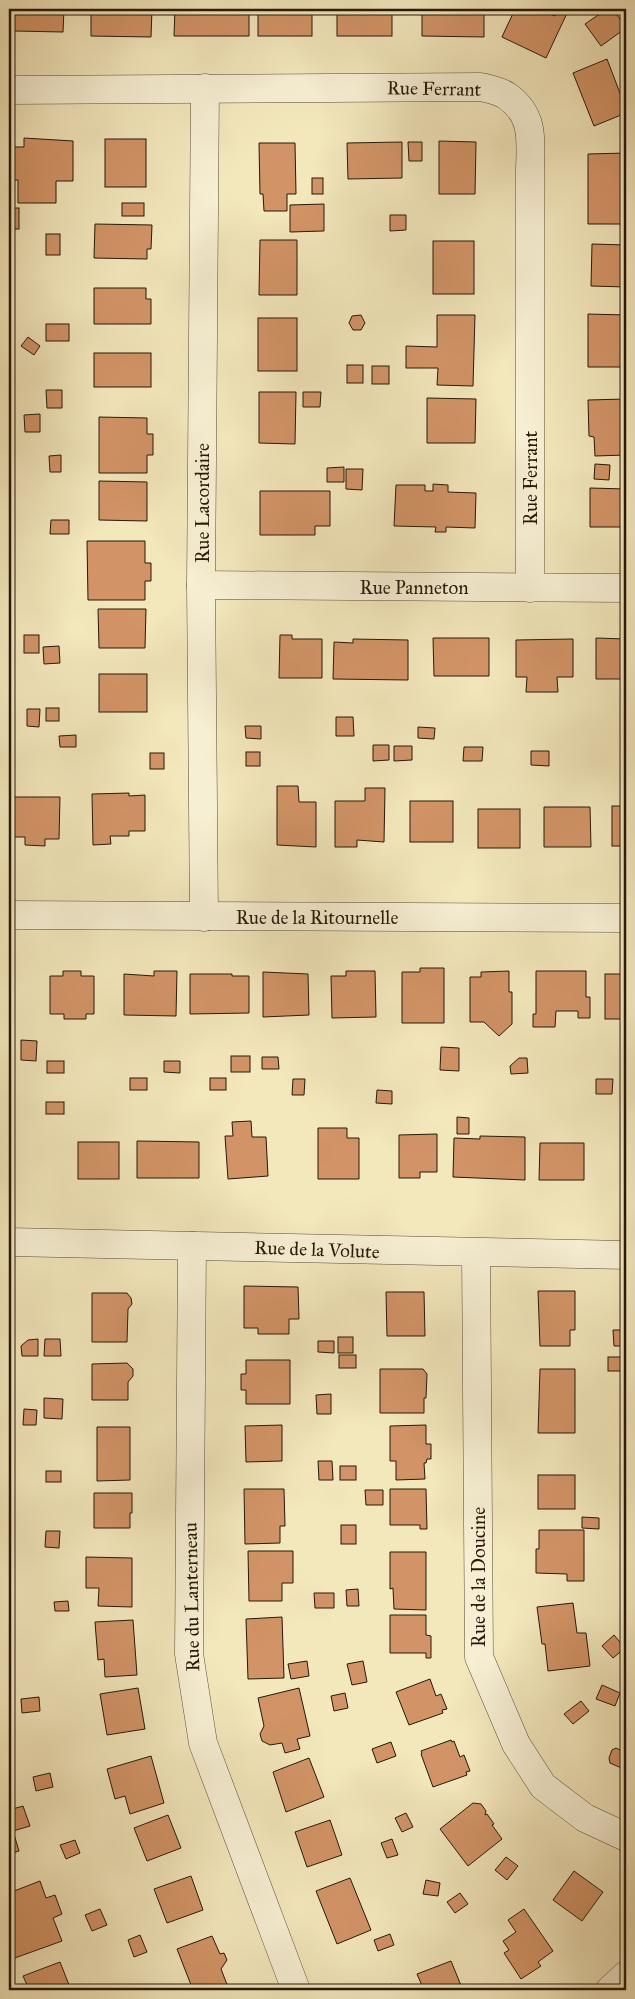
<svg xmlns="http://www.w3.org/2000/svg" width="635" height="1999" font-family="'IM FELL Great Primer',serif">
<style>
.building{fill:#d29467;stroke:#261808}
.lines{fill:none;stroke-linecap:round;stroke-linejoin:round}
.minor-casing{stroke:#594c35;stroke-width:29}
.minor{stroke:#f7efd3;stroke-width:28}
.labels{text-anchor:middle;stroke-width:5;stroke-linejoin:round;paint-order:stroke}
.street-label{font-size:19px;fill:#261808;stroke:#f7efd3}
</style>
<rect width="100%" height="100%" fill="#f3e7bc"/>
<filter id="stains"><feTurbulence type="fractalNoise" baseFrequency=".004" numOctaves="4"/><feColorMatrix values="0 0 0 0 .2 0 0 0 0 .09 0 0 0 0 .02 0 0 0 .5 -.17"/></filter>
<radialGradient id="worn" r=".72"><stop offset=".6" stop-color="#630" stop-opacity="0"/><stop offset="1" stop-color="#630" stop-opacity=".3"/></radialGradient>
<!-- building -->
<g class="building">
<path d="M14,9H64L63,32L14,31Z"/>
<path d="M91,9H152L151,37L91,36Z"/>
<path d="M175,9H249V36H174Z"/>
<rect x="258" y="9" width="54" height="27"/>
<rect x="337" y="9" width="55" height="27"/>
<path d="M422,9H484V37L422,36Z"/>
<path d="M515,9H538L555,16L559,9L568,11L546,58L502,37Z"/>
<path d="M607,9H613L626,28L601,46L585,24Z"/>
<path d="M607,59L626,109V113L594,126L573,73Z"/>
<path d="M24,138L73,141V181H56V203H18V180H9V147H24Z"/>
<rect x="105" y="139" width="41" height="48"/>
<path d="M439,141L476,142L475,194H439Z"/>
<path d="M402,142V178L348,179L347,143Z"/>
<path d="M408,142H422V161H409Z"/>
<path d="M259,143H295L296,194H287V211H264L263,194H260Z"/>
<path d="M626,153V224H588V154Z"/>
<rect x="312" y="178" width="11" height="16"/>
<rect x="122" y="203" width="22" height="13"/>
<path d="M324,204V231L290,232V205Z"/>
<rect x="9" y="208" width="10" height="21"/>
<path d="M390,215H406V230L390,231Z"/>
<path d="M95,224L152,225L151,249H147V259L94,258Z"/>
<rect x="46" y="234" width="14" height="21"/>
<path d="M260,240H297V295H259Z"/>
<rect x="433" y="241" width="41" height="53"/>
<path d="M592,244L626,245V287L591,286Z"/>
<path d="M94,288H146V299H151V324H94Z"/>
<path d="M588,314L626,315L625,367H588Z"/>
<path d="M361,315L365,323L361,330H353L349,323L352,316Z"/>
<path d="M437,315H475L473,386L437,385L438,368H406V346L437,347Z"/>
<rect x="258" y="318" width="39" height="53"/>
<rect x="46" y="324" width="23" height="17"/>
<path d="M28,337L40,346L34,355L21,346Z"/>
<rect x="94" y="353" width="57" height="34"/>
<rect x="347" y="365" width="16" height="18"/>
<rect x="372" y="366" width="17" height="18"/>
<path d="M46,390H62V408H47Z"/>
<path d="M259,392H296L295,444L259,443Z"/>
<path d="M303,392H321L320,407H303Z"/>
<path d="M427,398L476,399L475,443H427Z"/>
<path d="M626,399V455L595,456L594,437L589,436L588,400Z"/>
<path d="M40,414V432H25L24,415Z"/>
<path d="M99,417L147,418V434H153V455H147V473H99Z"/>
<path d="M61,455V472H50L49,456Z"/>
<path d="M595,464L610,465L609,480L594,479Z"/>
<path d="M344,467V482H327V468Z"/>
<path d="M346,469H363L362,490L346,489Z"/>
<path d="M99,481L147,482V521L99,520Z"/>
<path d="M433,484L448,485V492L476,493L475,528L446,527V532H435L436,527L394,526L396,485H425V491H433Z"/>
<path d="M590,488L626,489V531H624V527H590Z"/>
<path d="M260,491H330V526H315V535H260Z"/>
<path d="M51,520H69V534H50Z"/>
<path d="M87,541H145V563H151V581H145V600H88Z"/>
<path d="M98,609H146L145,648H99Z"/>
<rect x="24" y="635" width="15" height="18"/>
<path d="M280,635H292V639H322V678H279Z"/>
<path d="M433,638H489V676H434Z"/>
<path d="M596,638L626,639V679H596Z"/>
<path d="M353,639L408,640V680L333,679L334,642L353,643Z"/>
<path d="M573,639V677H557L558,692H526L527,677H516V640Z"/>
<path d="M59,646L60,663L44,664L43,647Z"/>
<rect x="99" y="674" width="48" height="38"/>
<rect x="46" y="708" width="13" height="13"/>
<path d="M27,709H40L39,727L27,726Z"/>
<path d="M336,717H353L354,736H336Z"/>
<path d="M245,726H261V739L246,738Z"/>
<path d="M418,727L435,728L434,739L418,738Z"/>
<path d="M76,735V747H60L59,736Z"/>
<path d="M373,745H389V760L373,761Z"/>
<path d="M394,746H412V760L394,761Z"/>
<path d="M464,747H483L482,761H463Z"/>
<path d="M531,751H549V766L531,765Z"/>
<rect x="246" y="752" width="14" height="14"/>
<rect x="150" y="753" width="14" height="16"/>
<path d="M277,786H298L299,802H316V847L277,845Z"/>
<path d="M365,788H385L384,842L357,840V847H335V801H365Z"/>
<path d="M129,793V796L145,795V831H129V836H110L111,844L93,845L92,794Z"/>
<path d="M12,797H60L59,839H45V846L25,845V837H11Z"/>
<rect x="410" y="801" width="43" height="41"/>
<rect x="612" y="806" width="14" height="40"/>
<path d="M544,807H590L591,847H544Z"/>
<rect x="478" y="809" width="42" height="39"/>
<path d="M420,968H444V1023H402V972H420Z"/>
<path d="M63,971H81V976H94V1014H86V1019H64V1014H50V976H63Z"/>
<path d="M154,971H177L176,1016L124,1015V974L154,976Z"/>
<path d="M346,971H375L376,1017L332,1018L331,976H346Z"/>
<path d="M509,971V992H512V1024L499,1036L484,1022H470V977H481V972Z"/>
<path d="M536,971H586V997H590V1018H578V1011H556L555,1027H533V1014H536Z"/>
<path d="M263,972L308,974L309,1015L263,1017Z"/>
<path d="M190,974H232V976H249V1013L190,1014Z"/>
<rect x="605" y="974" width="21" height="45"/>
<path d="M21,1040L37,1041L36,1061L21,1060Z"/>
<path d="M441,1047L459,1048V1071L440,1070Z"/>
<rect x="231" y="1056" width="19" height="16"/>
<path d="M262,1057H278L279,1069H262Z"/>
<path d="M519,1058H527L528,1073L511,1074L510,1066Z"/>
<rect x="47" y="1061" width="17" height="12"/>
<path d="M164,1061H180V1073L164,1072Z"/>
<rect x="130" y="1078" width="17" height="12"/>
<rect x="210" y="1078" width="16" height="12"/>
<path d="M293,1079H305L304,1095H292Z"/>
<path d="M596,1079H613L612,1094H596Z"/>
<path d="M377,1090L392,1091V1104L376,1103Z"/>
<rect x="46" y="1102" width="18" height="12"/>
<path d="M457,1117L469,1118V1134H457Z"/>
<path d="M251,1121L252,1137H266L268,1176L228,1179L225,1136H233L232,1122Z"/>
<rect x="623" y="1127" width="3" height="45"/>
<path d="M318,1128H347V1138H359V1179H318Z"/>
<path d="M437,1134V1172H420V1178H399V1135Z"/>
<path d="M480,1136L525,1137V1180L453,1177L454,1138L480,1139Z"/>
<path d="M137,1141L199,1142V1178H137Z"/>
<rect x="78" y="1142" width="41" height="37"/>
<path d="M540,1143H584V1180H539Z"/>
<path d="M244,1286L298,1287L299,1319H289V1334H258V1328H244Z"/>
<path d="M538,1291H575V1330H570V1346H540Z"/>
<path d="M386,1292H424L425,1336H387Z"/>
<path d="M92,1293H127L131,1298L132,1304L128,1309L127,1342H92Z"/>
<path d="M613,1330H625V1346H614Z"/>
<rect x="338" y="1337" width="15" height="16"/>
<path d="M38,1339V1356H22L21,1346L28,1340Z"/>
<path d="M45,1339H60L61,1356H44Z"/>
<path d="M318,1341H334V1353L318,1352Z"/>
<rect x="339" y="1355" width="17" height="13"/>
<rect x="608" y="1357" width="16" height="14"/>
<path d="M246,1360H290V1404H246V1390H241V1374H246Z"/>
<path d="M127,1363L133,1369V1376L128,1382V1400H92V1364Z"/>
<path d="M380,1369H423L427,1374L426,1398H424V1413H380Z"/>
<path d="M540,1369H575V1433H538Z"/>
<path d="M331,1394V1414H317L316,1395Z"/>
<path d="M44,1398L63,1399L62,1419L44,1418Z"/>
<path d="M24,1409L37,1410L36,1425H23Z"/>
<path d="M282,1425V1461L246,1462L245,1426Z"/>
<path d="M426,1425V1444H431V1459H427L426,1463H424L425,1479L396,1480V1461H390V1426Z"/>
<path d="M97,1427H130V1480L97,1481Z"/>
<path d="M318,1461H332L333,1480H319Z"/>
<rect x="340" y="1466" width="16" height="14"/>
<rect x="46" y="1471" width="15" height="11"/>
<rect x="538" y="1475" width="37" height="34"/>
<path d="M244,1489H284L285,1526H280V1543L245,1544Z"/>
<path d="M390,1489H426L427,1529H420V1525H390Z"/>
<path d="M365,1490H383V1505H366Z"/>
<path d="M94,1493H132V1513H130V1528H94Z"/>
<path d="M582,1517L599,1518V1529L582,1528Z"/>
<rect x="341" y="1525" width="15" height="19"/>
<path d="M539,1530H584V1581H567V1574L536,1573V1549H539Z"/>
<path d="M46,1531H60L59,1548L45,1547Z"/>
<path d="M248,1551H293V1583H282V1601H249Z"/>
<path d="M390,1552H426V1610L394,1609L393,1588L390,1589Z"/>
<path d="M86,1557L132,1558V1607L98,1606L99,1588H86Z"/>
<path d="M358,1589L359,1606H347L346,1590Z"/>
<path d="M314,1593H334V1608H315Z"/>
<path d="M68,1601L69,1611H55L54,1602Z"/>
<path d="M573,1603L577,1633H586L590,1666L548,1671L545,1644H542L537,1607Z"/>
<path d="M390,1615H426V1635L431,1636V1658H426V1653H390Z"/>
<path d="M282,1617L284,1678L248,1679L246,1619Z"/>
<path d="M133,1620L137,1675L105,1677L104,1659L98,1660L95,1622Z"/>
<path d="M614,1635L625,1648L613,1658L602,1646Z"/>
<path d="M307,1661L309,1676L291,1679L288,1664Z"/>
<path d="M363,1661L367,1682L352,1685L347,1664Z"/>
<path d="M430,1679L436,1696L441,1694L447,1709L442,1710L443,1713L409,1725L396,1692Z"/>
<path d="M602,1685L620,1693L615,1706L596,1699Z"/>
<path d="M138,1688L145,1729L107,1735L100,1694Z"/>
<path d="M299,1688L310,1736L297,1739L300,1749L285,1753L282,1743L270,1745L262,1741L260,1734L264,1726L258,1698Z"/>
<path d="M345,1693L348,1708L334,1711L331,1696Z"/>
<path d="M39,1697L40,1711L22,1713L21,1699Z"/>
<path d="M581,1701L589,1711L573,1724L564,1714Z"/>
<path d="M626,1736V1770L610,1763L609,1758L612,1750L616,1748L620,1750Z"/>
<path d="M451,1740L452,1742L454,1741L460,1757L464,1755L470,1771L466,1772L467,1775L433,1787L421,1754L422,1753L421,1751Z"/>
<path d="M391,1742L396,1756L377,1763L372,1749Z"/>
<path d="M151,1756L164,1803L130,1814L125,1796L115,1799L107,1769Z"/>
<path d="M309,1758L324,1797L286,1812L273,1772Z"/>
<path d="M50,1773L53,1787L36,1791L33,1777Z"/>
<path d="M473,1803L481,1804L486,1811L485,1815L487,1814L494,1824L492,1825L502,1839L468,1866L440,1829Z"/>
<path d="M23,1806L30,1826L13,1831L19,1851L9,1854V1810Z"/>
<path d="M406,1813L413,1827L402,1832L395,1818Z"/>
<path d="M168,1815L181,1848L147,1861L134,1828Z"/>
<path d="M330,1820L342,1855L307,1867L295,1832Z"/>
<path d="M392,1839L398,1855L387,1858L381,1843Z"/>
<path d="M75,1840L80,1853L66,1859L60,1845Z"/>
<path d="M506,1857L518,1866L507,1880L495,1870Z"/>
<path d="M574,1871L603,1892L582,1921L553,1900Z"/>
<path d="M191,1876L203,1910L167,1923L154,1889Z"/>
<path d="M350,1878L371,1930L337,1944L316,1891Z"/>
<path d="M426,1880L440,1883L438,1896L423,1894Z"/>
<path d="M40,1881L46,1898L55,1895L62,1914L53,1918L62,1941L12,1959L9,1950V1893Z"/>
<path d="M460,1893L468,1904L455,1913L447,1902Z"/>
<path d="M100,1909L107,1925L92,1931L85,1915Z"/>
<path d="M524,1909L553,1951L538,1962L541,1966L521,1979L504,1953L509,1950L503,1941L516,1932L508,1920Z"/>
<path d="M390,1934L394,1945L378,1951L374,1940Z"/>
<path d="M140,1935L147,1952L134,1957L128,1940Z"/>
<path d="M212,1936L220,1954L224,1953L227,1960L221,1969L228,1987L219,1990H193L177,1949Z"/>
<path d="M451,1961L462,1988L456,1990H424L417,1974Z"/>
<path d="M60,1962L71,1990H21L28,1987L23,1976Z"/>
<path d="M392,1984L394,1990H374Z"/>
</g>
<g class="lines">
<defs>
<g id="minor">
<path d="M9,90L481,87C489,89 500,91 507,96C534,115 531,139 530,169V588"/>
<path d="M201,585L626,588"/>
<path d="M9,915L626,918"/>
<path d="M204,917L201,585L205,88"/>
<path d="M9,1242L626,1255"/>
<path d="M192,1246L189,1654L203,1743L296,1990"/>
<path d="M476,1253L479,1657L516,1744L543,1786L585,1818L626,1837"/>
<path d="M610,1990L626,1975"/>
</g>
</defs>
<!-- minor casing -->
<use href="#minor" class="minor-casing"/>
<!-- minor -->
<use href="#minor" class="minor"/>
</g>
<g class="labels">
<!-- street labels -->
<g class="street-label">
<text transform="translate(434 88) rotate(1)" y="7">Rue Ferrant</text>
<text transform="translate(530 478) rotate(-90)" y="7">Rue Ferrant</text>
<text transform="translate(202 503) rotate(-90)" y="7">Rue Lacordaire</text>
<text x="414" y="594">Rue Panneton</text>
<text x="317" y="924">Rue de la Ritournelle</text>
<text transform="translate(317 1249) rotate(2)" y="7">Rue de la Volute</text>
<text transform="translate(478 1577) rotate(-90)" y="7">Rue de la Doucine</text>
<text transform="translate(191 1597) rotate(-91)" y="7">Rue du Lanterneau</text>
</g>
</g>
<!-- margin -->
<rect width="635" height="1999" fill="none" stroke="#f3e7bc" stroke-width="30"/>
<rect x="10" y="10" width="615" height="1979" fill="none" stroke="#261808" stroke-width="2.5"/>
<rect x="15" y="15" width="605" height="1969" fill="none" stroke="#261808"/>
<rect width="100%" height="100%" filter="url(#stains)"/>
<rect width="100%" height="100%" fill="url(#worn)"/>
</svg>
